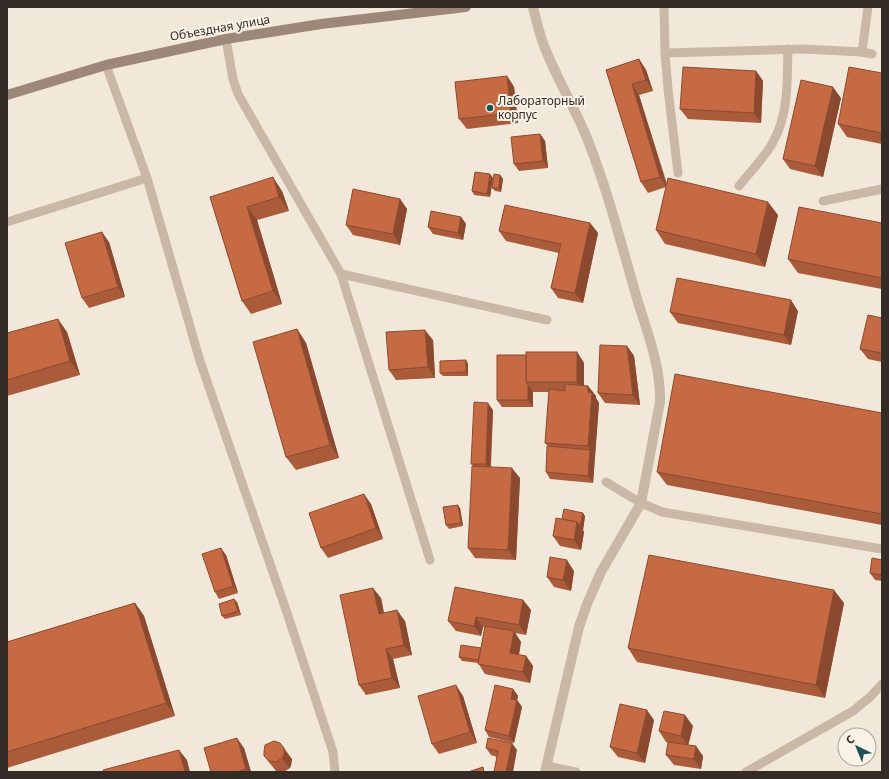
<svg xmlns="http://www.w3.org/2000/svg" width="889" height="779" font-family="'Noto Sans',sans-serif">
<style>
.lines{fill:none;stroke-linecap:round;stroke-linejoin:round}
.lane{stroke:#cab8a6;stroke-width:9}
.street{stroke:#cab8a6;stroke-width:10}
.secondary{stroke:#9d8778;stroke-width:10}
.wall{fill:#aa5b3a}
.shaded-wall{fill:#8b4a30}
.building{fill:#c66a44;stroke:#8b4a30}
.poi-dot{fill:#1d5057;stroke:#f9f2e7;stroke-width:1.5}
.labels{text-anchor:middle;stroke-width:4;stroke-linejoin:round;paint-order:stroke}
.street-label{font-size:12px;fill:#362c27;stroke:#f9f2e7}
.poi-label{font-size:12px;fill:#362c27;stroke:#f9f2e7;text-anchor:start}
</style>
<rect width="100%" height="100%" fill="#f2e8da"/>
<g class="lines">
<!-- lane -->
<g class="lane">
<path d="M664,7L665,53L668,89L678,173"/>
<path d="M226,39L233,79L238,94L341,274L430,560"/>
<path d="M862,52L868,7"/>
<path d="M665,53L803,49L862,52L872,54"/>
<path d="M106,65L147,178L200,361L287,613L333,752L335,772"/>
<path d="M739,186C749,173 766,156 773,142C789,114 787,80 788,49"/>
<path d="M823,201L882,189"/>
<path d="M7,222L147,178"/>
<path d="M341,274L547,320"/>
<path d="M606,482L641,503L662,512L882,549"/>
<path d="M547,766L576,772"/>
<path d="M746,772L853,711L870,697L882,684"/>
</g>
<!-- street -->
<path class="street" d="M533,7C537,23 540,38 547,53C559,82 575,109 587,138C608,191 622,247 638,302C648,334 661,368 660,402L641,503L601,572L587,604L579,627L545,772"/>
<!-- secondary -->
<path class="secondary" d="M7,95L106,65L226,39L321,24L466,7"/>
</g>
<!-- wall -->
<g class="wall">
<path d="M639,59L646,70L653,91L639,95L667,184L778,215L765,267L665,244L656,230L666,187L648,193L641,182L606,70Z"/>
<path d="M756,71L763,81L761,123L688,119L680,109Z"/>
<path d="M882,73V144L847,137L838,124Z"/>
<path d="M507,76L514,87L518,123L467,129L459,119Z"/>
<path d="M841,98L823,177L790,169L783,159Z"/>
<path d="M540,134L545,141L548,168L519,171L514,164Z"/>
<path d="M500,175L503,179L501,192L495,191L492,188Z"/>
<path d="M493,178L490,197L474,195L472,191Z"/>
<path d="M282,191L289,211L257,220L282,304L251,314L242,301L210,197Z"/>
<path d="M400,199L407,209L400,245L353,235L346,225Z"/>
<path d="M461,217L466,224L463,240L433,234L428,227Z"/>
<path d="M590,223L598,233L583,303L558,298L551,288L559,253L506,241L499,231Z"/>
<path d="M882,223V289L798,273L788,259Z"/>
<path d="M109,242L125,297L89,308L82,298Z"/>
<path d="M798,311L791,345L678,323L670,312Z"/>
<path d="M882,318V362L868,359L860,349Z"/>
<path d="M297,329L306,343L339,458L296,470L286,457Z"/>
<path d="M67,332L80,375L7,396V333Z"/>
<path d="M433,340L435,378L396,380L389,370Z"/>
<path d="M627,346L634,356L640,405L605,403L598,393Z"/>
<path d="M577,352L584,363V386H588L596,396V398L599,403L593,483L550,479L546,472L548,446L545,443L549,392H533V407H502L497,400L526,355Z"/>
<path d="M466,360L468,364V376H443L440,373Z"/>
<path d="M493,410L491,467L520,478L516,560L475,558L468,548L473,466L471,464Z"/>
<path d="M882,413V525L667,485L657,472Z"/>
<path d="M371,504L383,539L328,558L321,548Z"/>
<path d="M460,508L463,526L449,529L446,525Z"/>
<path d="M585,516L583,530L584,532L581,550L560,546L553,536L562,519Z"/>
<path d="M226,555L238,593L219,599L215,592Z"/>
<path d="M882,560V581L875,580L870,573Z"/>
<path d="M574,571L571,591L554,587L547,577Z"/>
<path d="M381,598L384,613L405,621L412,655L393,659L400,688L366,695L359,685Z"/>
<path d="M523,600L531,610L526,635L515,633L521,642L519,655L526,656L533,666L530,683L485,674L478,663L462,661L459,657L481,648L485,627H483L481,636L456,631L448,621Z"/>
<path d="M237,602L241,615L225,619L222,616Z"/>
<path d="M135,603L144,616L175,716L7,768V642Z"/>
<path d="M844,603L825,698L637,662L628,648Z"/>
<path d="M513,689L518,696L517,700L522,707L514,743L489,737L485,730Z"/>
<path d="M463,696L477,743L439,754L432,744Z"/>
<path d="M654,720L645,763L618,757L610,747Z"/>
<path d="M693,726L688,745L703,756L701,769L674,765L666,755L671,743L666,742L659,731Z"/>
<path d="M244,748L251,772H211Z"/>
<path d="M486,748L517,750L497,757L491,755Z"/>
<path d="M264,756L292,759L291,765L290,768L284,772L276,771Z"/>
</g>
<!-- shaded-wall -->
<g class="shaded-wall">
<path d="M639,59L646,70L653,91L646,80Z"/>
<path d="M756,71L763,81L761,123L754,113Z"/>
<path d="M507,76L514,87L518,123L511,113Z"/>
<path d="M632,84L639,95L667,187L660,177Z"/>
<path d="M833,87L841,98L823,177L815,166Z"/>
<path d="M540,134L545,141L548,168L543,161Z"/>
<path d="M490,174L493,178L490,197L487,194Z"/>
<path d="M500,175L503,179L501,192L499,188Z"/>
<path d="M273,177L282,191L289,211L279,197Z"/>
<path d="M400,199L407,209L400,245L393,234Z"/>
<path d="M768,202L778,215L765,267L756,254Z"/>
<path d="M247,207L257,220L282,304L273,291Z"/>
<path d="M461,217L466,224L463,240L458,233Z"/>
<path d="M590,223L598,233L583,303L575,293Z"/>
<path d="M102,232L109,242L125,297L118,287Z"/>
<path d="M791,300L798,311L791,345L784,335Z"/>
<path d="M58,319L67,332L80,375L70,361Z"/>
<path d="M297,329L306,343L339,458L330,445Z"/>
<path d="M425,330L433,340L435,378L428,367Z"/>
<path d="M627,346L634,356L640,405L633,395Z"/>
<path d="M577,352L584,363V392L577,382Z"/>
<path d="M466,360L468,364V376L466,372Z"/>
<path d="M528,385L533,392V407L528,400Z"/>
<path d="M588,386L596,396V398L599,403L593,483L588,476L590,450L588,446Z"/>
<path d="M488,403L493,410L490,471L486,464Z"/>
<path d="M512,468L520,478L516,560L508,550Z"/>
<path d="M364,494L371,504L383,539L376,528Z"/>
<path d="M458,505L460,508L463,526L461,523Z"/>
<path d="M583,513L585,516L583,530L584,532L581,550L574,540L577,522Z"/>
<path d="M221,548L226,555L238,593L233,586Z"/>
<path d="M567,560L574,571L571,591L563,580Z"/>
<path d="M373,588L381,598L386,625L379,614Z"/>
<path d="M834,590L844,603L825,698L816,685Z"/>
<path d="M234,599L237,602L241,615L238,611Z"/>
<path d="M523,600L531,610L526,635L519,625Z"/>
<path d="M135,603L144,616L175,716L166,703Z"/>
<path d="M397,610L405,621L412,655L404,645Z"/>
<path d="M476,617L483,627L481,636L474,626Z"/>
<path d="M514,631L521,642L517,663L510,653Z"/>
<path d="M386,649L393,659L400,688L392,678Z"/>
<path d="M526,656L533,666L530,683L523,672Z"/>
<path d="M456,685L463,696L477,743L470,732Z"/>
<path d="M513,689L518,696L517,700L522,707L514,743L509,736L511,699Z"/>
<path d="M647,710L654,720L645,763L637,753Z"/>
<path d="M685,715L693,726L688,746L681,736Z"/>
<path d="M237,738L244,748L251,772H248L246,769Z"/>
<path d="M512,743L517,750L513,772H506Z"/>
<path d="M696,746L703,756L701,769L694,759Z"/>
<path d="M284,748L292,759L291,765L290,768L282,758Z"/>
<path d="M179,750L187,760L190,772H185Z"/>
</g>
<!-- building -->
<g class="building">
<path d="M639,59L646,80L632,84L660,177L641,182L606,70Z"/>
<path d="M683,67L756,71L754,113L680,109Z"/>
<path d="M849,67L882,73V133L838,124Z"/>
<path d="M507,76L511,113L459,119L455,82Z"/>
<path d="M801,80L833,87L815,166L783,159Z"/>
<path d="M540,134L543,161L514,164L511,137Z"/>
<path d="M475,172L490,174L487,194L472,191Z"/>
<path d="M494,174L500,175L499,188H492Z"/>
<path d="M273,177L279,197L247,207L273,291L242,301L210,197Z"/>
<path d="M668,178L768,202L756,254L656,230Z"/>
<path d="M353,189L400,199L393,234L346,225Z"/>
<path d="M505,205L590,223L575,293L551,288L561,244L499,231Z"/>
<path d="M799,207L882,223V278L788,259Z"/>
<path d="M431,211L461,217L458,233L428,227Z"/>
<path d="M102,232L118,287L82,298L65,243Z"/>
<path d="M677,278L791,300L784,335L670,312Z"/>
<path d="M868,315L882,318V353L860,349Z"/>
<path d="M58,319L70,361L7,380V333Z"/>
<path d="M297,329L330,445L286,457L253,342Z"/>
<path d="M425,330L428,367L389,370L386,332Z"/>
<path d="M600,345L627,346L633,395L598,393Z"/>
<rect x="526" y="352" width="51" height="30"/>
<path d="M497,355H526V382L528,385V400H497Z"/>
<path d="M466,360V372L440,373V361Z"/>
<path d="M675,374L882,413V514L657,472Z"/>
<path d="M565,384L588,386V392L592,393L588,446L545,443L549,389L565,391Z"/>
<path d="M474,402L488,403L486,464H471Z"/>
<path d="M547,446L590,450L588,476L546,472Z"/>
<path d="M472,466L512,468L508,550L468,548Z"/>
<path d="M364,494L376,528L321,548L309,513Z"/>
<path d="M458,505L461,523L446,525L443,507Z"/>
<path d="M564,509L583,513L580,526L577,522L562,519Z"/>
<path d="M556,518L577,522L574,540L553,536Z"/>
<path d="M221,548L233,586L215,592L202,554Z"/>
<path d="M649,555L834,590L816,685L628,648Z"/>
<path d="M550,557L567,560L563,580L547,577Z"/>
<path d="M872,558L882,560V575L870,573Z"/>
<path d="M455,587L523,600L519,625L476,617L474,626L448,621Z"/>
<path d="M373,588L379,614L397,610L404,645L386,649L392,678L359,685L340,595Z"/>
<path d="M234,599L238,611L222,616L219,604Z"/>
<path d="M135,603L166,703L7,752V642Z"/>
<path d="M485,626L514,631L510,653L526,656L523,672L478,664Z"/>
<path d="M461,645L481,648L478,660L459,657Z"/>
<path d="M456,685L470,732L432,744L418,696Z"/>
<path d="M495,685L513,689L511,699L517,700L509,736L485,730Z"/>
<path d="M620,704L647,710L637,753L610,747Z"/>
<path d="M664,711L685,715L681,736L659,731Z"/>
<path d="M237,738L246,769L237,772H211L204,748Z"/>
<path d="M488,738L512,743L506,772H494L498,751L486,748Z"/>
<path d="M274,741L280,743L284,748V755L282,758L276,762L269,761L264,756V752L265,745Z"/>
<path d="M668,742L696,746L694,759L666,755Z"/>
<path d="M179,750L185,772H104L103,770Z"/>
<path d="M483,767L484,772H468Z"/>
</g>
<!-- markers -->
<circle class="poi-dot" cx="490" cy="108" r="4"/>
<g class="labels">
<!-- street labels -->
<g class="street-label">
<text transform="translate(220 28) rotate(-10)" y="4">Объездная улица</text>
</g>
<!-- poi labels -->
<g class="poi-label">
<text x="498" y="105">Лабораторный<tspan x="498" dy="14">корпус</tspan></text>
</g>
</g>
<!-- border -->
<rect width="889" height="779" fill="none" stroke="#362c27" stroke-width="16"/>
<!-- north arrow -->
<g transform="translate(857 747) rotate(317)"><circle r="19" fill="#f9f2e7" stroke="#aba39a"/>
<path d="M0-3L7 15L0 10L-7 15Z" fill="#1d5057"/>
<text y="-6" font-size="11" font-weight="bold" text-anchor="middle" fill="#362c27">С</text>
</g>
</svg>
